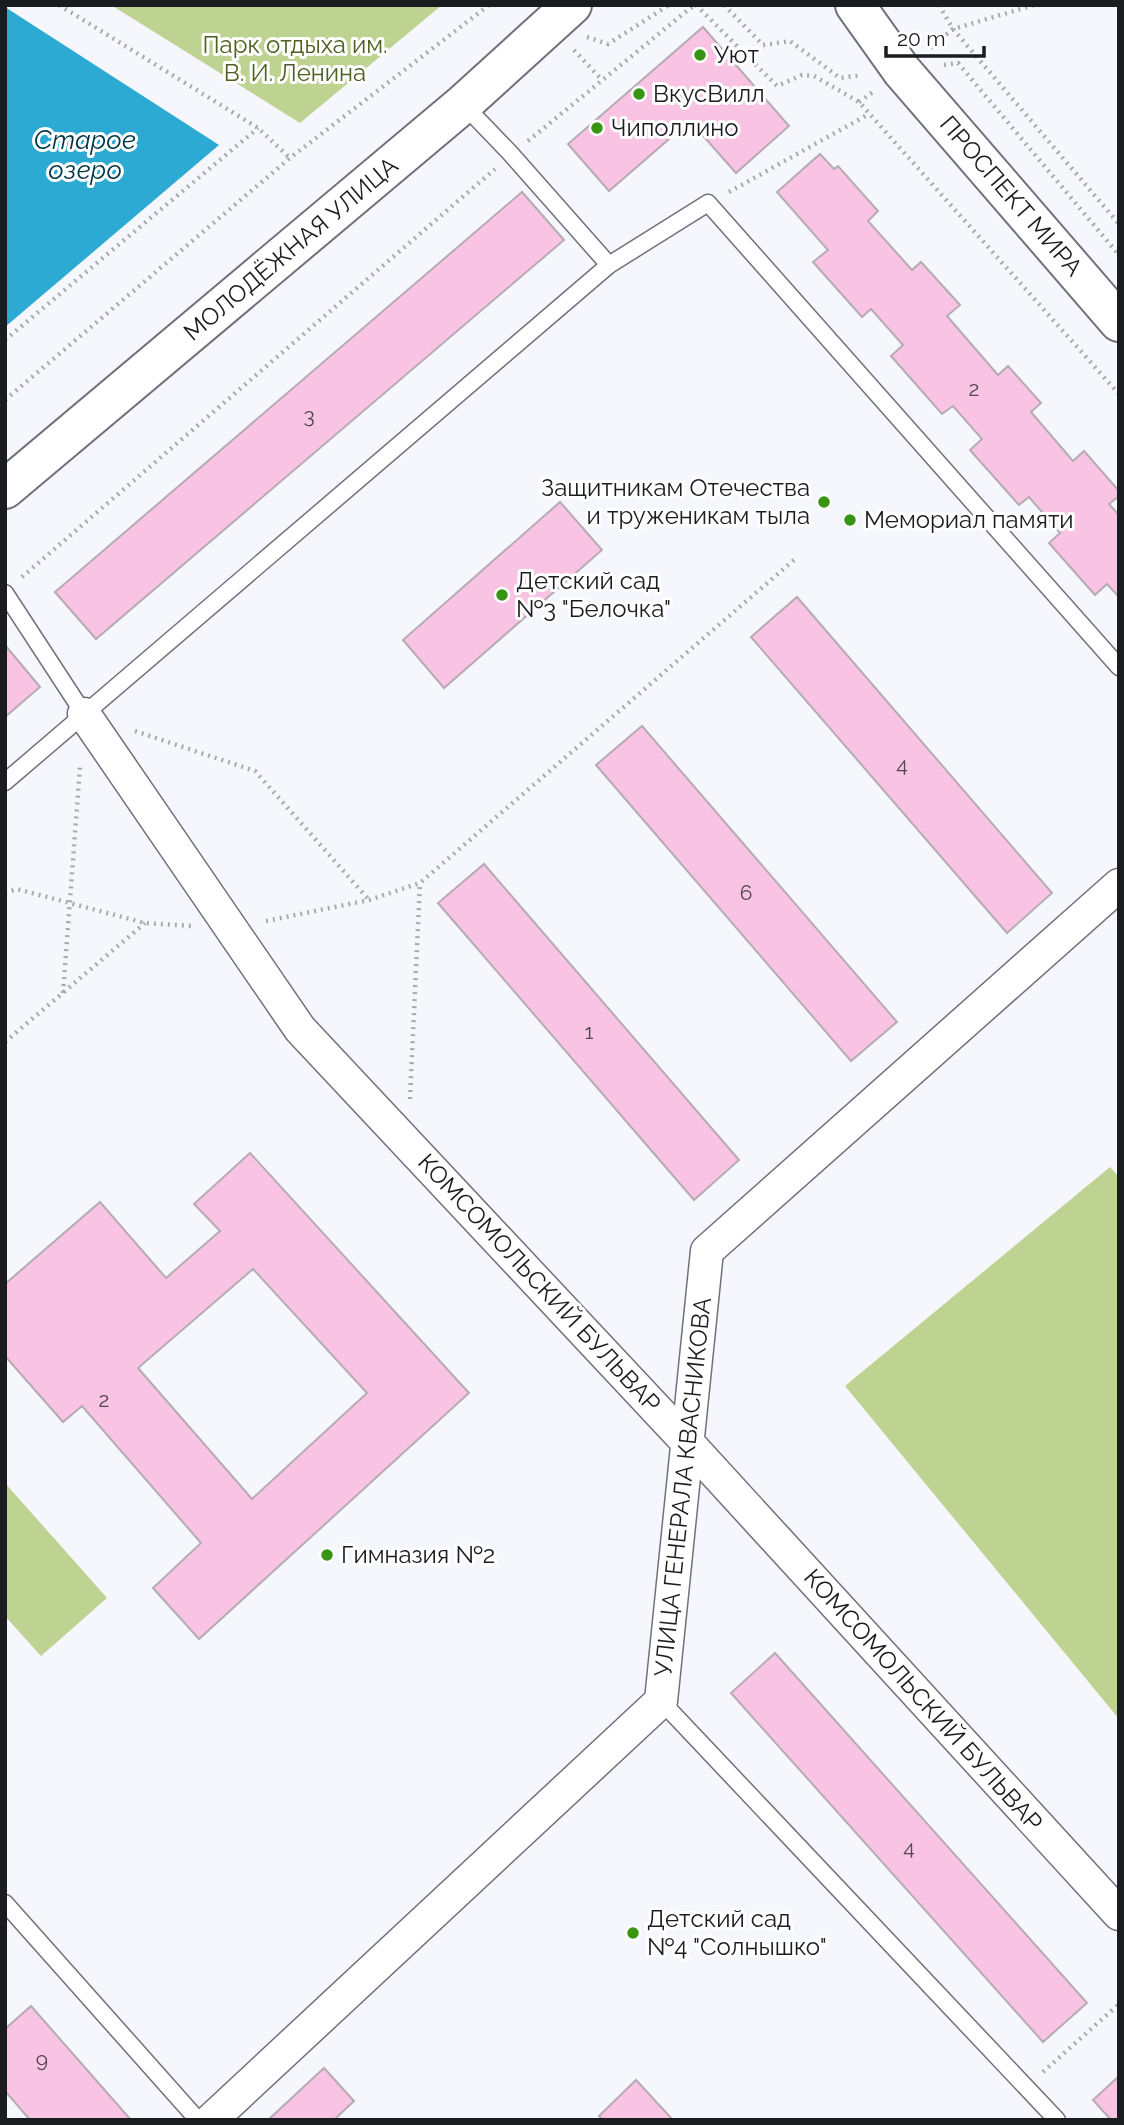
<svg xmlns="http://www.w3.org/2000/svg" width="1124" height="2125" font-family="Raleway,sans-serif">
<style>
.green{fill:#bed292}
.water{fill:#2daad4}
.building{fill:#f9c4e4;stroke:#b6abb2;stroke-width:2;fill-rule:evenodd}
.lines{fill:none;stroke-linecap:round;stroke-linejoin:round}
.lane-casing{stroke:#6f717b;stroke-width:19}
.street-casing{stroke:#6f717b;stroke-width:35}
.secondary-casing{stroke:#6f717b;stroke-width:42}
.path{stroke:#a8aaaf;stroke-width:4.5;stroke-dasharray:2 5;stroke-linecap:butt}
.lane{stroke:#fff;stroke-width:16}
.street{stroke:#fff;stroke-width:32}
.secondary{stroke:#fff;stroke-width:38}
.poi-dot{fill:#389513;stroke:#fff;stroke-width:2.5}
.labels{text-anchor:middle;stroke-width:6;stroke-linejoin:round;paint-order:stroke}
.number-label{font-size:21px;fill:#524651}
.park-label{font-size:24px;fill:#4e5f1f;stroke:#fff}
.poi-label{font-size:24px;fill:#1b1c20;stroke:#fff;text-anchor:start}
.street-label{font-size:24px;fill:#1b1c20;stroke:#fff}
.water-label{font-size:26px;font-style:italic;fill:#003748;stroke:#fff}
</style>
<rect width="100%" height="100%" fill="#f5f7fd"/>
<!-- green -->
<g class="green">
<path d="M111,5H442L300,123Z"/>
<path d="M1110,1167L1119,1177V1719L845,1386Z"/>
<path d="M5,1483L107,1598L41,1656L5,1616Z"/>
</g>
<!-- water -->
<path class="water" d="M5,7L219,145L5,327Z"/>
<!-- building -->
<g class="building">
<path d="M703,27L789,126L736,173L690,121L609,191L568,144Z"/>
<path d="M820,154L834,169L838,166L878,211L868,221L912,270L921,262L960,305L947,316L998,375L1008,366L1041,403L1031,412L1073,461L1084,451L1119,491V496L1109,504L1119,515V597L1107,584L1095,595L1049,543L1060,533L1029,497L1019,505L970,450L982,439L953,406L942,414L891,356L903,345L871,309L862,317L813,262L828,250L777,192Z"/>
<path d="M522,192L564,240L96,639L55,592Z"/>
<path d="M560,502L602,550L444,688L403,640Z"/>
<path d="M797,597L1052,893L1007,933L751,637Z"/>
<path d="M5,645L40,687L5,717Z"/>
<path d="M642,726L897,1022L851,1061L596,765Z"/>
<path d="M484,864L739,1160L694,1200L438,903Z"/>
<path d="M250,1153L469,1393L199,1639L153,1588L201,1543L82,1406L63,1422L5,1356V1284L100,1202L166,1278L220,1231L194,1204ZM253,1269L367,1393L252,1499L138,1368Z"/>
<path d="M775,1653L1087,2003L1043,2042L731,1693Z"/>
<path d="M31,2006L131,2120H30L5,2091V2029Z"/>
<path d="M324,2068L354,2101L334,2120H268Z"/>
<path d="M1119,2076V2120H1111L1093,2100Z"/>
<path d="M636,2080L673,2120H603L599,2116Z"/>
</g>
<g class="lines">
<defs>
<g id="lane">
<path d="M463,104L511,154L609,265"/>
<path d="M5,593L84,714"/>
<path d="M5,782L609,265L708,203L1119,667"/>
<path d="M661,1701L1057,2120"/>
<path d="M5,1903L198,2120"/>
</g>
<g id="street">
<path d="M84,714L300,1029L688,1443L1119,1914"/>
<path d="M211,2120L661,1701L707,1251L1119,885"/>
</g>
<g id="secondary">
<path d="M855,5L902,71L1119,322"/>
<path d="M5,489L463,104L572,5"/>
</g>
</defs>
<!-- lane casing -->
<use href="#lane" class="lane-casing"/>
<!-- street casing -->
<use href="#street" class="street-casing"/>
<!-- secondary casing -->
<use href="#secondary" class="secondary-casing"/>
<!-- path -->
<g class="path">
<path d="M59,5L258,128L290,158"/>
<path d="M696,5L777,86L802,75L814,76L859,102L1119,394"/>
<path d="M724,5L763,45L790,41L840,78L862,75"/>
<path d="M939,5L953,29L1119,224"/>
<path d="M587,37L608,44L669,5"/>
<path d="M930,48L953,29L1034,5"/>
<path d="M574,50L602,80"/>
<path d="M944,65L958,63L1119,255"/>
<path d="M859,102L873,92"/>
<path d="M528,141L694,5"/>
<path d="M729,192L869,114"/>
<path d="M5,340L258,128"/>
<path d="M5,400L290,158L489,5"/>
<path d="M22,577L495,169"/>
<path d="M135,731L255,771L369,900"/>
<path d="M5,893L17,889L145,923L192,926"/>
<path d="M266,921L369,900L420,883L794,560"/>
<path d="M63,993L80,767"/>
<path d="M5,1042L145,923"/>
<path d="M410,1099L420,883"/>
<path d="M1043,2072L1119,2004"/>
</g>
<!-- lane -->
<use href="#lane" class="lane"/>
<!-- street -->
<use href="#street" class="street"/>
<!-- secondary -->
<use href="#secondary" class="secondary"/>
</g>
<!-- markers -->
<g class="poi-dot">
<circle cx="700" cy="55" r="7"/>
<circle cx="639" cy="94" r="7"/>
<circle cx="597" cy="128" r="7"/>
<circle cx="824" cy="502" r="7"/>
<circle cx="850" cy="520" r="7"/>
<circle cx="502" cy="595" r="7"/>
<circle cx="327" cy="1555" r="7"/>
<circle cx="633" cy="1933" r="7"/>
</g>
<g class="labels">
<!-- number labels -->
<g class="number-label">
<text x="974" y="396">2</text>
<text x="309" y="423">3</text>
<text x="902" y="772">4</text>
<text x="746" y="900">6</text>
<text x="589" y="1039">1</text>
<text x="104" y="1407">2</text>
<text x="909" y="1855">4</text>
<text x="42" y="2067">9</text>
</g>
<!-- park labels -->
<g class="park-label">
<text x="295" y="53">Парк отдыха им.<tspan x="295" dy="28">В. И. Ленина</tspan></text>
</g>
<!-- poi labels -->
<g class="poi-label">
<text x="714" y="63">Уют</text>
<text x="653" y="102">ВкусВилл</text>
<text x="611" y="136">Чиполлино</text>
<text x="810" y="496" text-anchor="end">Защитникам Отечества<tspan x="810" dy="28">и труженикам тыла</tspan></text>
<text x="864" y="528">Мемориал памяти</text>
<text x="516" y="589">Детский сад<tspan x="516" dy="28">№3 "Белочка"</tspan></text>
<text x="341" y="1563">Гимназия №2</text>
<text x="647" y="1927">Детский сад<tspan x="647" dy="28">№4 "Солнышко"</tspan></text>
</g>
<!-- street labels -->
<g class="street-label">
<text transform="translate(1011 196) rotate(49)" y="8">ПРОСПЕКТ МИРА</text>
<text transform="translate(291 249) rotate(-40)" y="8">МОЛОДЁЖНАЯ УЛИЦА</text>
<text transform="translate(539 1283) rotate(47)" y="8">КОМСОМОЛЬСКИЙ БУЛЬВАР</text>
<text transform="translate(683 1487) rotate(-84)" y="8">УЛИЦА ГЕНЕРАЛА КВАСНИКОВА</text>
<text transform="translate(923 1700) rotate(48)" y="8">КОМСОМОЛЬСКИЙ БУЛЬВАР</text>
</g>
<!-- water labels -->
<g class="water-label">
<text x="85" y="149">Старое<tspan x="85" dy="30">озеро</tspan></text>
</g>
</g>
<!-- border -->
<rect width="1124" height="2125" fill="none" stroke="#1b1c20" stroke-width="14"/>
<!-- scale -->
<path d="M886 46v10h98v-10" fill="none" stroke="#1b1c20" stroke-width="3.5"/>
<text x="897" y="46" font-size="21" fill="#1b1c20" stroke="#ffffff" stroke-width="5" paint-order="stroke">20 m</text>
</svg>
